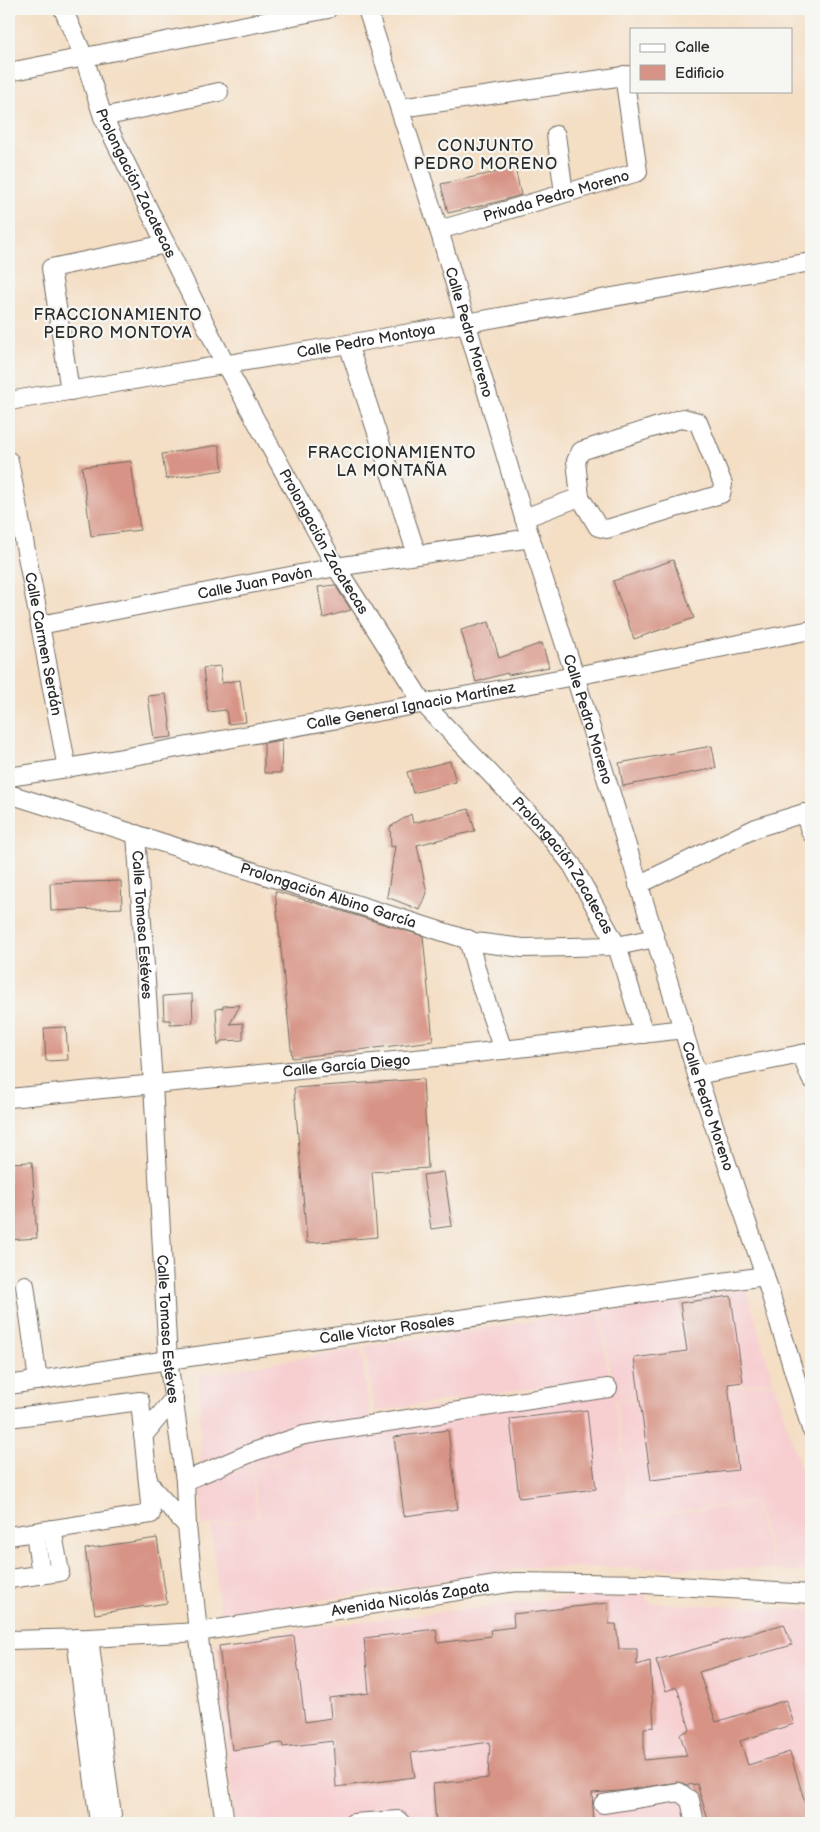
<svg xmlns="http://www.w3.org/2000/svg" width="820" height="1832" font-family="'Balsamiq Sans',sans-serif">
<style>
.built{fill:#f7cfd1}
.building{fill:#d79486}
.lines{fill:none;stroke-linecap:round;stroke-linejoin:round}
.minor-casing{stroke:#716a61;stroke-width:20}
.minor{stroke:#fff;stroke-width:18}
.labels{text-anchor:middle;stroke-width:4.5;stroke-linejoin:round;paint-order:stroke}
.street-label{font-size:15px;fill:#2b2b2b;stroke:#f6f6f2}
.neighbourhood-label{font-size:16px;letter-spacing:1px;fill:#2b2b2b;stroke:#f6f6f2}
</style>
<rect width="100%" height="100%" fill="#f6f6f2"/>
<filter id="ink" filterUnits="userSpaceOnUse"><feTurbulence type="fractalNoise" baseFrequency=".02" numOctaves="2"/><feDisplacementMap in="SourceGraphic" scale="10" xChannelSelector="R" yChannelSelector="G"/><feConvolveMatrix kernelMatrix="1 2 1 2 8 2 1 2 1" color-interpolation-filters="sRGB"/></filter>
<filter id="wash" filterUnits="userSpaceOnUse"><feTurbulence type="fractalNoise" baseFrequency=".0096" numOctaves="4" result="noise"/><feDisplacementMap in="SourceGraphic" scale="20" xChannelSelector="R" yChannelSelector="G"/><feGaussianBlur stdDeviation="1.12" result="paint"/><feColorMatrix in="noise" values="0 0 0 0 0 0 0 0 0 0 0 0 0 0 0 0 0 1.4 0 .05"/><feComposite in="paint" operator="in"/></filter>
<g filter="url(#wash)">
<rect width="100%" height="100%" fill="#f4dec4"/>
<!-- built -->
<g class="built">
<path d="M746,1288L773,1381L614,1400L631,1519L753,1503L774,1569L530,1567L343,1596L318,1455L251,1467L257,1517L202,1526L199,1375L361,1348L370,1417L612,1380L601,1311Z"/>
<path d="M599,1311L609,1377L375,1411L365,1346Z"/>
<path d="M774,1383L811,1502V1571H776L755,1501L632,1517L616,1401Z"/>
<path d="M317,1456L342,1597L220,1616L211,1526L259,1518L252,1468Z"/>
<path d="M644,1588L648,1603L811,1610V1823H706L690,1770L704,1823H245V1818L234,1820L216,1643L323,1626Z"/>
</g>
<g id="blocks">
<!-- building -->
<g class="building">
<path d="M515,168L521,195L493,203L448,213L441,184Z"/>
<path d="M219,445L223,470L166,479L162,454Z"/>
<path d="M131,461L140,530L91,536L82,467Z"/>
<path d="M673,560L694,618L634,639L613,581Z"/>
<path d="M335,585L351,610L323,618L318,587Z"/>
<path d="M489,622L499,658L542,643L549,667L508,675L507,673L476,682L461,630Z"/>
<path d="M220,666L222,683L240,680L246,722L228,724L226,710L208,712L203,668Z"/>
<path d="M166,694L172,737L154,739L148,696Z"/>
<path d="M282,740L281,773H264V743Z"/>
<path d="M712,746L716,768L623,786L619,763Z"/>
<path d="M450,761L456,782L413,793L407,772Z"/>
<path d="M469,809L475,831L417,845L427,893L420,910L387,897L395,846L391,847L390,827L411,814L413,823Z"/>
<path d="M121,881L122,908L51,911L50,883Z"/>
<path d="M275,891L312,902L423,936L433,1041L292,1058Z"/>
<path d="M192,994L193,1023L170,1024V1020H164L163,996Z"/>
<path d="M240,1005L230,1024L243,1023V1040L221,1041L218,1046L216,1009L223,1008V1006Z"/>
<path d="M66,1027L68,1060L46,1061L44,1028Z"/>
<path d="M423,1079L428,1168L372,1172L377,1237L307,1243L294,1088Z"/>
<path d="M32,1162L37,1238L9,1240V1163Z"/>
<path d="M444,1172L452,1226L431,1229L423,1175Z"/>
<path d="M731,1296L743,1382L728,1384L738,1470L651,1480L634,1358L687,1351L680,1303Z"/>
<path d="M587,1410L596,1489L519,1498L510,1419Z"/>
<path d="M448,1430L458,1509L404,1516L394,1437Z"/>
<path d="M157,1538L167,1603L95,1614L85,1549Z"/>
<path d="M608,1603L609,1624H616L619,1649H637V1665L650,1661L654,1727L644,1728V1760L687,1756L680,1734L690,1730L677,1687L666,1691L656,1660L784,1624L792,1645L699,1672L716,1722L786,1700L794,1724L740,1741L748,1765L790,1752L811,1823H709L697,1784L688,1785L677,1782L620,1791L592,1793L594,1823H436L433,1784L488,1778L490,1742L411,1753L415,1777L336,1787L333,1741L283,1747L282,1743L232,1750L219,1646L294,1636L305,1722L331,1718L329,1698L369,1693L364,1638L436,1629L438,1643L491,1636L490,1630L514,1627L513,1614Z"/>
</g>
</g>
</g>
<g filter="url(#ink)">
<use href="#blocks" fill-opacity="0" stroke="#716a61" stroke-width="1"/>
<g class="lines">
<defs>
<g id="minor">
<path id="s1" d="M63,9L84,57L103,117L225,364L336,567L423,703L545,831L572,865L617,946L644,1034"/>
<path id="s2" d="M367,9L439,230L524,518L575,676L697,1075L765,1276L811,1429"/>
<path d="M9,72L328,9"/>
<path d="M400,108L631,75"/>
<path d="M103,117L219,92"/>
<path d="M556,135L564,193"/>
<path id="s3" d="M439,230L638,172L624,75"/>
<path d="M348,344L417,555"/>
<path d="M70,391L51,268L166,244"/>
<path id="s4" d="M9,401L348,344L811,262"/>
<path d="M683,418L698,422L723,484L721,494L607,529L598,527L580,497L576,461L581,451Z"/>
<path id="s5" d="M9,461L67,768"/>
<path d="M524,518L580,497"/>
<path id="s6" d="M40,625L336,567L531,538"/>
<path id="s7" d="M9,777L67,768L575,676L811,630"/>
<path id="s8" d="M9,794L475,942L523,948L617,946L655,938"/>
<path id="s9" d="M136,834L153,1084L168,1360L185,1481L187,1526L198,1632L225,1823"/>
<path d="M638,885L756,828L804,813L811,833"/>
<path d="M468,939L481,986L503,1050"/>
<path d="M801,1054L811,1079"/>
<path d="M697,1075L811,1052"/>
<path id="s10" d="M9,1098L467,1054L684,1029"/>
<path d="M25,1285L38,1381"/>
<path id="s11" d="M9,1385L168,1360L765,1276"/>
<path d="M9,1418L140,1401L151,1514L9,1536"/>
<path d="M143,1436L174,1398"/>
<path d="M148,1480L154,1490L187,1526"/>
<path d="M185,1481L253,1452L304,1435L608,1388"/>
<path d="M35,1532L41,1575"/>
<path d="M9,1579L60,1572L52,1529"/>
<path d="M76,1638L99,1823"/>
<path d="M89,1638L113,1823"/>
<path id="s12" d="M9,1640L89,1638L198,1632L515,1582L645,1584L811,1594"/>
<path d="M603,1804L679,1792L690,1800L695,1823"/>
<path d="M353,1823L398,1820L401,1823"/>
</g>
</defs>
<!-- minor casing -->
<use href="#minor" class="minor-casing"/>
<!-- minor -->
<use href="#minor" class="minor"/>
</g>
</g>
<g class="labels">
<!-- street labels -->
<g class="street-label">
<text dy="5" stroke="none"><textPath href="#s1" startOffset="189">Prolongación Zacatecas</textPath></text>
<text dy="5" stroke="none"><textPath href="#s3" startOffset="122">Privada Pedro Moreno</textPath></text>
<text dy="5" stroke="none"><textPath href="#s2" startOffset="339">Calle Pedro Moreno</textPath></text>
<text dy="5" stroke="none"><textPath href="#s4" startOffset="362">Calle Pedro Montoya</textPath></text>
<text dy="5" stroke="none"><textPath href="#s1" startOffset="594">Prolongación Zacatecas</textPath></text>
<text dy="5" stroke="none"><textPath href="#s6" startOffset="219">Calle Juan Pavón</textPath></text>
<text dy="5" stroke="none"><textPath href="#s5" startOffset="186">Calle Carmen Serdán</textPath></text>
<text dy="5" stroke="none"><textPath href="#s7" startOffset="408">Calle General Ignacio Martínez</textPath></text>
<text dy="5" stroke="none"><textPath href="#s2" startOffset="744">Calle Pedro Moreno</textPath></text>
<text dy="5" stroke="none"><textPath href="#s1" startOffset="999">Prolongación Zacatecas</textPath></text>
<text dy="5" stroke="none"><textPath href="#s8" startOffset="335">Prolongación Albino García</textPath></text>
<text dy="5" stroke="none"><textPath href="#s9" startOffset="91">Calle Tomasa Estéves</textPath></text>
<text dy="5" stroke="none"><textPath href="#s10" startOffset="339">Calle García Diego</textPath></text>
<text dy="5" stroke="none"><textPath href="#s2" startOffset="1149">Calle Pedro Moreno</textPath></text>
<text dy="5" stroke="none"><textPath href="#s11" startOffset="382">Calle Víctor Rosales</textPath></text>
<text dy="5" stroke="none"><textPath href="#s9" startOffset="496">Calle Tomasa Estéves</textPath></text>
<text dy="5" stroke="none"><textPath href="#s12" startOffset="404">Avenida Nicolás Zapata</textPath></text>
</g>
<!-- neighbourhood labels -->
<g class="neighbourhood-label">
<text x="486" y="151">CONJUNTO<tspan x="486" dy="18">PEDRO MORENO</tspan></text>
<text x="118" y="320">FRACCIONAMIENTO<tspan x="118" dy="18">PEDRO MONTOYA</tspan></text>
<text x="392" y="458">FRACCIONAMIENTO<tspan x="392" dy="18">LA MONTAÑA</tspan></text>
</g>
</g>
<!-- margin -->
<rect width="820" height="1832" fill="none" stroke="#f6f6f2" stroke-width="30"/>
<!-- legend -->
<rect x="630" y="28" width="162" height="65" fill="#f6f6f2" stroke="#a5a5a2"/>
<rect x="640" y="44" width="25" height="8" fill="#ffffff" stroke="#a5a5a2"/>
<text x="675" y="52" font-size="15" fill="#2b2b2b">Calle</text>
<rect x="640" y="65" width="25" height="15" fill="#d79486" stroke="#a5a5a2"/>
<text x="675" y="78" font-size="15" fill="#2b2b2b">Edificio</text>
</svg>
